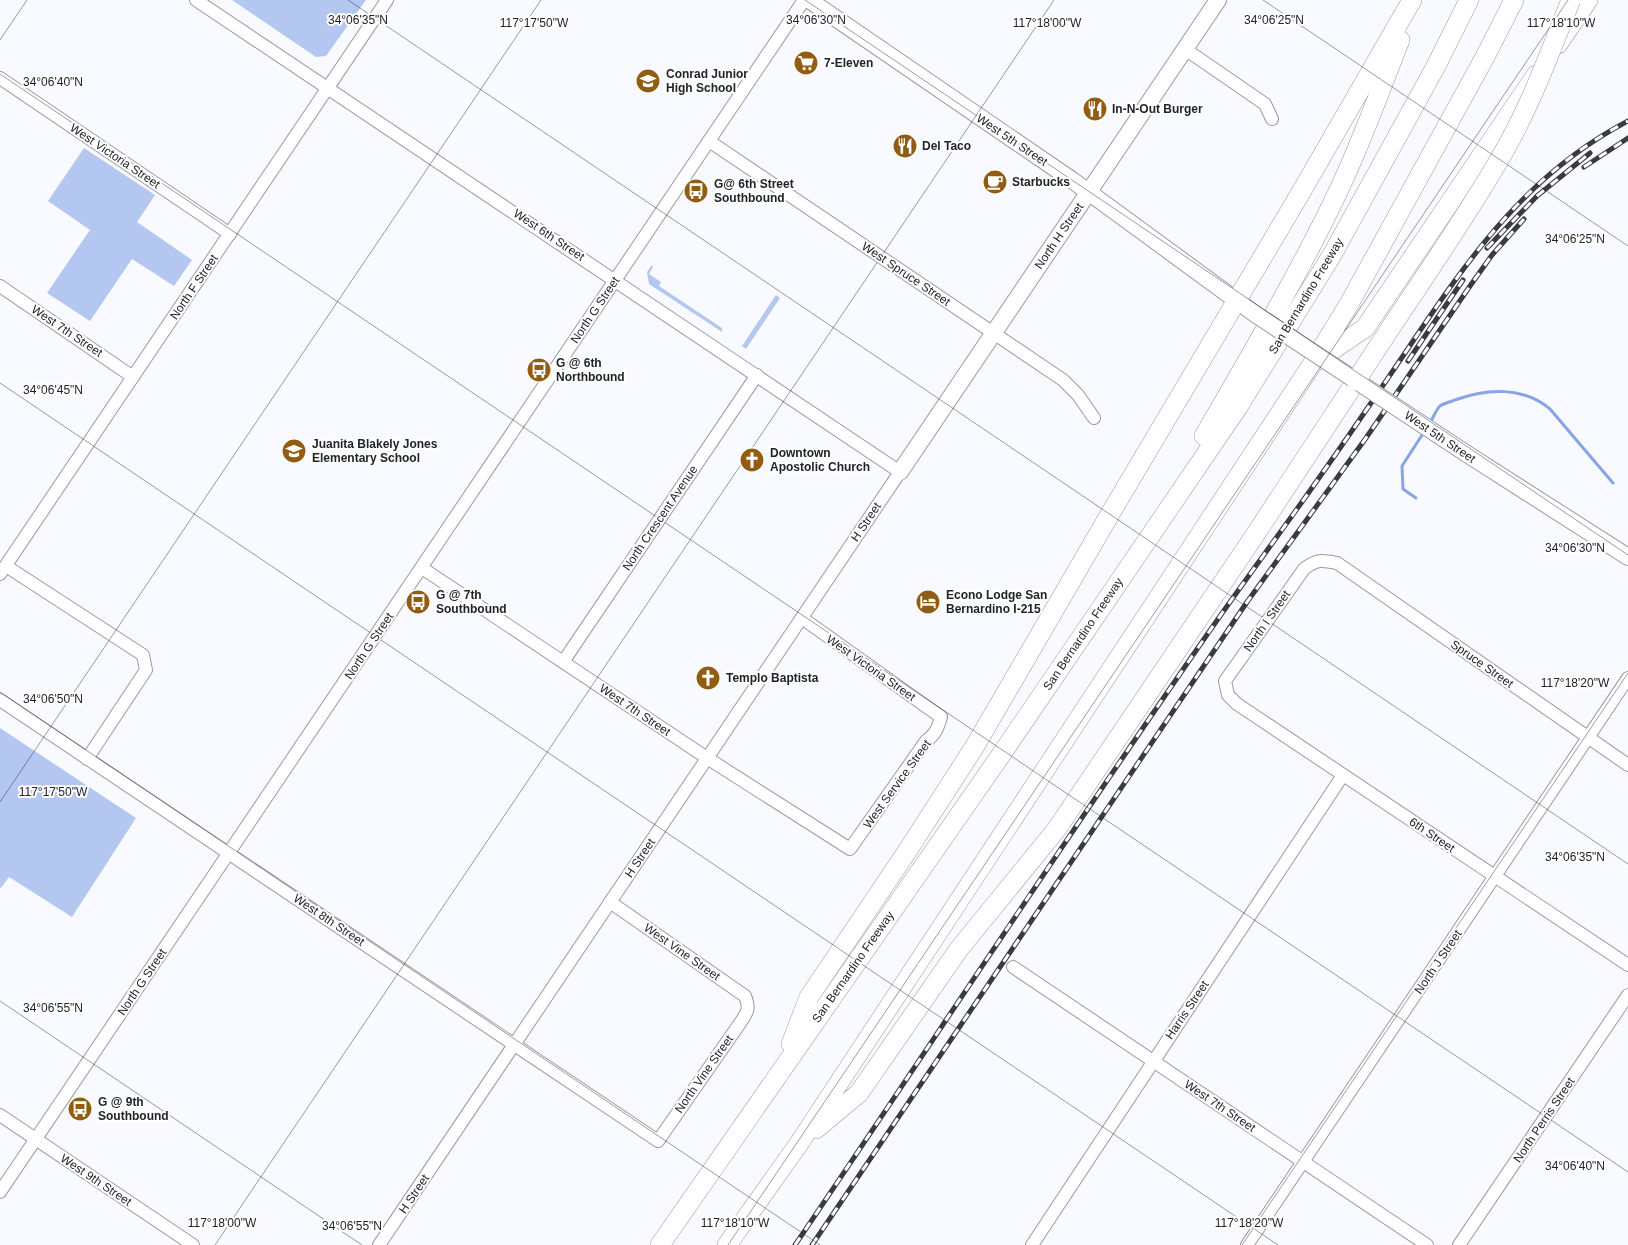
<svg xmlns="http://www.w3.org/2000/svg" width="1628" height="1245" font-family="Helvetica,sans-serif">
<style>
.green{fill:#b4c7f1}
.lines{fill:none;stroke-linecap:round;stroke-linejoin:round}
.stream{stroke:#88a4e6;stroke-width:3}
.minor-casing{stroke:#989ba2;stroke-width:14}
.major-casing{stroke:#989ba2;stroke-width:18}
.highway-casing{stroke:#989ba2;stroke-width:20}
.minor{stroke:#fff;stroke-width:12}
.major{stroke:#fff;stroke-width:16}
.highway{stroke:#fff;stroke-width:19}
.rail-casing{stroke:#3a3b3e;stroke-width:5}
.rail{stroke:#fff;stroke-width:3;stroke-dasharray:9;stroke-linecap:butt}
.major-bridge-casing{stroke:#989ba2;stroke-width:18;stroke-linecap:butt}
.highway-bridge-casing{stroke:#989ba2;stroke-width:20;stroke-linecap:butt}
.major-bridge{stroke:#fff;stroke-width:16}
.highway-bridge{stroke:#fff;stroke-width:19}
.ticks{fill:none;stroke:#222326;stroke-width:1;stroke-opacity:0.45}
.labels{text-anchor:middle;stroke-width:4;stroke-linejoin:round;paint-order:stroke}
.poi-label{font-size:12px;font-weight:bold;fill:#222326;stroke:#fff;text-anchor:start}
.street-label{font-size:12px;fill:#222326;stroke:#fff}
.ticks-label{font-size:12px;text-anchor:middle;fill:#222326;stroke:#fff;stroke-width:4;stroke-linejoin:round;paint-order:stroke}
</style>
<rect width="100%" height="100%" fill="#f8faff"/>
<!-- green -->
<g class="green">
<path d="M232,0H366L326,56L316,57Z"/>
<path d="M84,148L155,195L137,222L192,260L174,286L132,259L90,321L47,293L90,230L48,201Z"/>
<path d="M652,265L653,267L649,274L661,282L659,286L722,328V332L649,284L647,272Z"/>
<path d="M776,295L780,298L746,349L742,346Z"/>
<path d="M0,728L136,818L72,917L9,877L0,889Z"/>
</g>
<g class="lines">
<!-- stream -->
<g class="stream">
<path d="M1430,423C1433,418 1436,410 1440,406C1444,403 1453,401 1458,399C1488,388 1524,387 1550,409L1613,483"/>
<path d="M1416,498L1403,489L1402,466L1424,432"/>
</g>
<defs>
<g id="minor">
<path d="M196,0L900,472L379,1245"/>
<path d="M1185,49L1265,104L1272,119"/>
<path d="M0,78L230,234"/>
<path d="M709,141L1063,380L1078,395L1094,418"/>
<path d="M0,286L133,377"/>
<path d="M6,566L143,655L146,670L87,759"/>
<path d="M422,568L707,758L850,849L926,741C935,735 938,728 941,717L802,618"/>
<path d="M0,574L387,0"/>
<path d="M563,662L757,375"/>
<path d="M0,700L658,1141L738,1026C746,1014 751,1010 745,996L610,902"/>
<path d="M1628,765L1337,563C1321,560 1317,559 1304,569L1225,681L1228,695L1237,704L1628,965"/>
<path d="M1013,967L1427,1245"/>
<path d="M0,1115L193,1245"/>
<path d="M0,1192L804,0"/>
<path d="M1032,1245L1343,775"/>
<path d="M1247,1245L1628,678"/>
<path d="M1459,1245L1628,995"/>
</g>
<g id="major">
<path d="M809,0L1072,180L1255,314"/>
<path d="M1467,454L1628,557"/>
<path d="M900,472L1218,0"/>
</g>
<g id="highway">
<path d="M1558,44L1588,0"/>
<path d="M1318,360L1365,328L1536,75"/>
<path d="M1204,436C1249,358 1296,279 1335,198C1360,147 1379,93 1400,40"/>
<path d="M791,1044L809,997L906,853L975,746L1113,509L1300,194L1412,0"/>
<path d="M816,1129L859,1093L959,949L1056,830L1255,535L1356,381"/>
<path d="M660,1245L1003,752L1238,407L1332,255L1436,66L1469,0"/>
<path d="M727,1245L798,1145L1313,363L1349,304L1486,55L1514,0"/>
</g>
</defs>
<!-- minor casing -->
<use href="#minor" class="minor-casing"/>
<!-- major casing -->
<use href="#major" class="major-casing"/>
<!-- highway casing -->
<use href="#highway" class="highway-casing"/>
<!-- minor -->
<use href="#minor" class="minor"/>
<!-- major -->
<use href="#major" class="major"/>
<!-- highway -->
<use href="#highway" class="highway"/>
<defs>
<g id="rail">
<path d="M1584,167L1628,138"/>
<path d="M1487,248L1537,196L1590,153"/>
<path d="M1408,361L1463,280"/>
<path d="M795,1245C931,1044 1064,841 1202,642C1241,585 1282,531 1321,475C1351,433 1380,390 1409,347C1471,255 1527,174 1628,121"/>
<path d="M812,1245L1247,602L1366,438L1470,286L1492,255L1524,219"/>
</g>
</defs>
<!-- rail casing -->
<use href="#rail" class="rail-casing"/>
<!-- rail -->
<use href="#rail" class="rail"/>
<defs>
<path id="major-bridge" d="M1255,314L1467,454"/>
<path id="highway-bridge" d="M1356,381C1404,305 1457,233 1502,155C1530,107 1550,52 1571,0"/>
</defs>
<!-- major-bridge casing -->
<use href="#major-bridge" class="major-bridge-casing"/>
<!-- highway-bridge casing -->
<use href="#highway-bridge" class="highway-bridge-casing"/>
<!-- major-bridge -->
<use href="#major-bridge" class="major-bridge"/>
<!-- highway-bridge -->
<use href="#highway-bridge" class="highway-bridge"/>
</g>
<!-- ticks -->
<path class="ticks" d="M348,0L1628,864M805,0L1628,555M1263,0L1628,246M0,40L27,0M0,74L1628,1172M0,383L1278,1245M0,692L820,1245M0,802L541,0M0,1001L362,1245M215,1245L1054,0M728,1245L1568,0M1242,1245L1628,673"/>
<!-- icons -->
<defs>
<symbol id="supermarket-disc" viewBox="-11 -11 22 22"><circle r="9.5" fill="#925d12" stroke="#fff"/><path d="M-6-5.5h2.5l.6 2H6L4.5 2H-2.5L-4.4-4H-6ZM-1.5 3.2a1.3 1.3 0 1 0 .1 0ZM3 3.2a1.3 1.3 0 1 0 .1 0Z" fill="#fff"/></symbol>
<symbol id="school-disc" viewBox="-11 -11 22 22"><circle r="9.5" fill="#925d12" stroke="#fff"/><path d="M0-5L7-2L0 1L-7-2ZM-4 1L0 2.5L4 1V4Q0 6-4 4Z" fill="#fff"/></symbol>
<symbol id="restaurant-disc" viewBox="-11 -11 22 22"><circle r="9.5" fill="#925d12" stroke="#fff"/><path d="M-5-6h1v4h1v-4h1v4h1v-4h1v5L-1.5 .5V6h-2V.5L-5-1ZM5-6V6H3V1.5H1.5Q1.5-4 5-6Z" fill="#fff"/></symbol>
<symbol id="cafe-disc" viewBox="-11 -11 22 22"><circle r="9.5" fill="#925d12" stroke="#fff"/><path d="M-5.5-4.5H6V0H3Q3 3.5 0 3.5H-2.5Q-5.5 3.5-5.5 0ZM3-3.2v2h1.7v-2ZM-6 4.5H4V6H-6Z" fill="#fff"/></symbol>
<symbol id="bus-disc" viewBox="-11 -11 22 22"><circle r="9.5" fill="#925d12" stroke="#fff"/><path d="M-5-6H5V4H4V6H2V4H-2V6H-4V4H-5ZM-3.5-4V0h7V-4ZM-3.5 1.2v1.5H-2V1.2ZM2 1.2v1.5H3.5V1.2Z" fill="#fff"/></symbol>
<symbol id="church-disc" viewBox="-11 -11 22 22"><circle r="9.5" fill="#925d12" stroke="#fff"/><path d="M-1.2-6h2.4v3.5h3.3v2.4h-3.3V6h-2.4V-.1h-3.3v-2.4h3.3Z" fill="#fff"/></symbol>
<symbol id="hotel-disc" viewBox="-11 -11 22 22"><circle r="9.5" fill="#925d12" stroke="#fff"/><path d="M-6-4.5h1.5V1H6V5H4.5V3h-9V5H-6ZM-4 0a1.8 1.8 0 1 1 3.6 0ZM.5 0V-2.5h3Q6-2.5 6 0Z" fill="#fff"/></symbol>
</defs>
<g fill-rule="evenodd">
<use href="#supermarket-disc" x="792" y="49" width="28" height="28"/>
<use href="#school-disc" x="634" y="67" width="28" height="28"/>
<use href="#restaurant-disc" x="1081" y="95" width="28" height="28"/>
<use href="#restaurant-disc" x="891" y="132" width="28" height="28"/>
<use href="#cafe-disc" x="981" y="168" width="28" height="28"/>
<use href="#bus-disc" x="682" y="177" width="28" height="28"/>
<use href="#bus-disc" x="525" y="356" width="28" height="28"/>
<use href="#school-disc" x="280" y="437" width="28" height="28"/>
<use href="#church-disc" x="738" y="446" width="28" height="28"/>
<use href="#bus-disc" x="404" y="588" width="28" height="28"/>
<use href="#hotel-disc" x="914" y="588" width="28" height="28"/>
<use href="#church-disc" x="694" y="664" width="28" height="28"/>
<use href="#bus-disc" x="66" y="1095" width="28" height="28"/>
</g>
<g class="labels">
<!-- poi labels -->
<g class="poi-label">
<text x="824" y="67">7-Eleven</text>
<text x="666" y="78">Conrad Junior<tspan x="666" dy="14">High School</tspan></text>
<text x="1112" y="113">In-N-Out Burger</text>
<text x="922" y="150">Del Taco</text>
<text x="1012" y="186">Starbucks</text>
<text x="714" y="188">G@ 6th Street<tspan x="714" dy="14">Southbound</tspan></text>
<text x="556" y="367">G @ 6th<tspan x="556" dy="14">Northbound</tspan></text>
<text x="312" y="448">Juanita Blakely Jones<tspan x="312" dy="14">Elementary School</tspan></text>
<text x="770" y="457">Downtown<tspan x="770" dy="14">Apostolic Church</tspan></text>
<text x="436" y="599">G @ 7th<tspan x="436" dy="14">Southbound</tspan></text>
<text x="946" y="599">Econo Lodge San<tspan x="946" dy="14">Bernardino I-215</tspan></text>
<text x="726" y="682">Templo Baptista</text>
<text x="98" y="1106">G @ 9th<tspan x="98" dy="14">Southbound</tspan></text>
</g>
<!-- street labels -->
<g class="street-label">
<text transform="translate(1012 140) rotate(34)" y="4">West 5th Street</text>
<text transform="translate(115 156) rotate(34)" y="4">West Victoria Street</text>
<text transform="translate(549 235) rotate(34)" y="4">West 6th Street</text>
<text transform="translate(1059 236) rotate(-56)" y="4">North H Street</text>
<text transform="translate(906 274) rotate(34)" y="4">West Spruce Street</text>
<text transform="translate(194 287) rotate(-56)" y="4">North F Street</text>
<text transform="translate(1306 296) rotate(-59)" y="4">San Bernardino Freeway</text>
<text transform="translate(595 310) rotate(-56)" y="4">North G Street</text>
<text transform="translate(67 331) rotate(34)" y="4">West 7th Street</text>
<text transform="translate(1440 437) rotate(34)" y="4">West 5th Street</text>
<text transform="translate(660 518) rotate(-56)" y="4">North Crescent Avenue</text>
<text transform="translate(866 522) rotate(-56)" y="4">H Street</text>
<text transform="translate(1267 621) rotate(-55)" y="4">North I Street</text>
<text transform="translate(1083 634) rotate(-56)" y="4">San Bernardino Freeway</text>
<text transform="translate(369 646) rotate(-56)" y="4">North G Street</text>
<text transform="translate(1482 664) rotate(35)" y="4">Spruce Street</text>
<text transform="translate(871 668) rotate(35)" y="4">West Victoria Street</text>
<text transform="translate(635 710) rotate(34)" y="4">West 7th Street</text>
<text transform="translate(897 784) rotate(-54)" y="4">West Service Street</text>
<text transform="translate(1432 835) rotate(34)" y="4">6th Street</text>
<text transform="translate(640 858) rotate(-56)" y="4">H Street</text>
<text transform="translate(329 920) rotate(34)" y="4">West 8th Street</text>
<text transform="translate(682 952) rotate(35)" y="4">West Vine Street</text>
<text transform="translate(1438 962) rotate(-56)" y="4">North J Street</text>
<text transform="translate(853 967) rotate(-55)" y="4">San Bernardino Freeway</text>
<text transform="translate(142 982) rotate(-56)" y="4">North G Street</text>
<text transform="translate(1187 1010) rotate(-56)" y="4">Harris Street</text>
<text transform="translate(704 1074) rotate(-55)" y="4">North Vine Street</text>
<text transform="translate(1220 1106) rotate(34)" y="4">West 7th Street</text>
<text transform="translate(1544 1120) rotate(-56)" y="4">North Perris Street</text>
<text transform="translate(96 1180) rotate(34)" y="4">West 9th Street</text>
<text transform="translate(414 1194) rotate(-56)" y="4">H Street</text>
</g>
</g>
<g class="ticks-label">
<text x="358" y="24">34°06'35"N</text>
<text x="816" y="24">34°06'30"N</text>
<text x="1274" y="24">34°06'25"N</text>
<text x="534" y="27">117°17'50"W</text>
<text x="1047" y="27">117°18'00"W</text>
<text x="1561" y="27">117°18'10"W</text>
<text x="53" y="86">34°06'40"N</text>
<text x="1575" y="243">34°06'25"N</text>
<text x="53" y="394">34°06'45"N</text>
<text x="1575" y="552">34°06'30"N</text>
<text x="1575" y="687">117°18'20"W</text>
<text x="53" y="703">34°06'50"N</text>
<text x="53" y="796">117°17'50"W</text>
<text x="1575" y="861">34°06'35"N</text>
<text x="53" y="1012">34°06'55"N</text>
<text x="1575" y="1170">34°06'40"N</text>
<text x="222" y="1227">117°18'00"W</text>
<text x="735" y="1227">117°18'10"W</text>
<text x="1249" y="1227">117°18'20"W</text>
<text x="352" y="1230">34°06'55"N</text>
</g>
</svg>
